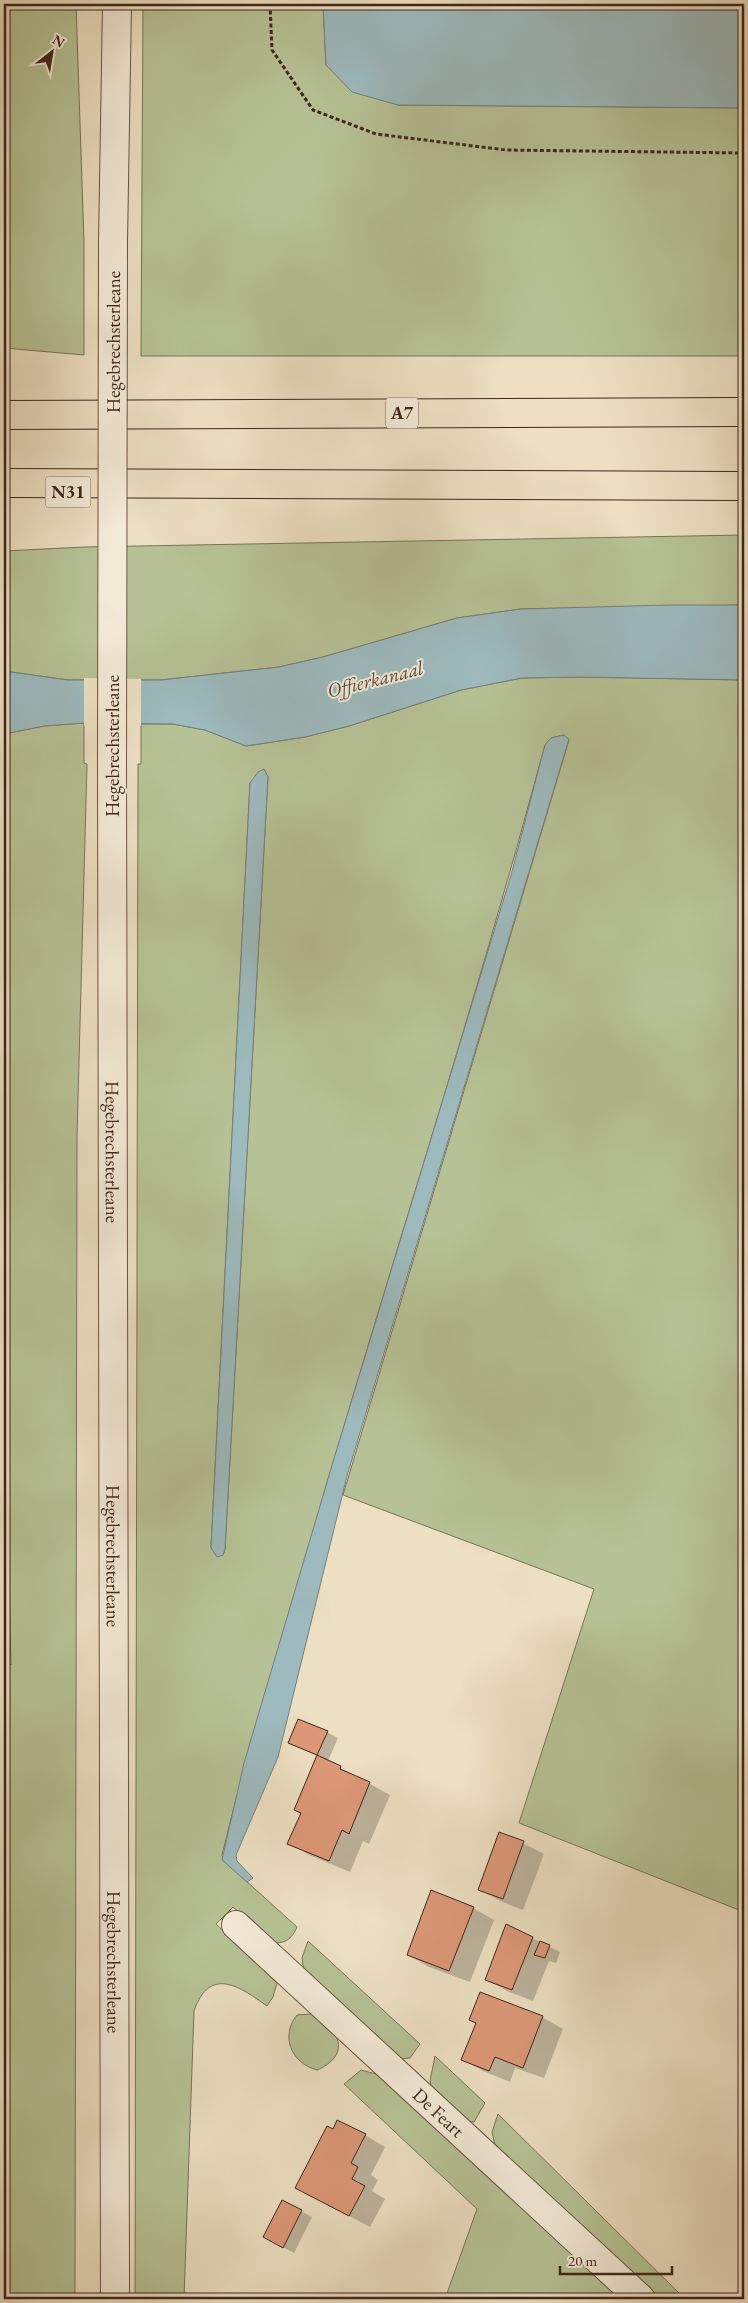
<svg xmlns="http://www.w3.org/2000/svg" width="748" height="2303" font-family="'EB Garamond',serif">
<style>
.green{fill:#b6c295;stroke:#7a7458;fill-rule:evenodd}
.water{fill:#9dbabe;stroke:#777f7d}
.pier{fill:#ecdfc2}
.shadow{fill:#0003}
.building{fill:#dd9878;stroke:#3e261b}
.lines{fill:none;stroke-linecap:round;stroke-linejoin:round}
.minor-casing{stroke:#6a5445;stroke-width:30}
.highway-casing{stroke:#3e261b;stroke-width:30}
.path{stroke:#3e261b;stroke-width:3;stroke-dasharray:4 2.5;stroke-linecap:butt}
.minor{stroke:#f3ead7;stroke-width:28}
.highway{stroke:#ecdfc2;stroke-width:28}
.minor-bridge-casing{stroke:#6a5445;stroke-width:30;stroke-linecap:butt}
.minor-bridge{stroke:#f3ead7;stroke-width:28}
.labels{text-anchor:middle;stroke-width:4;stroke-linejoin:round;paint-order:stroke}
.shield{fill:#f3ead7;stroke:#746153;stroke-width:1}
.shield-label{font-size:18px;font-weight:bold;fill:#3e261b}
.street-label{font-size:19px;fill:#3e261b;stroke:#f3ead7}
.water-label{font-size:20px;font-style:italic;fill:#564b44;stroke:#f3ead7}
</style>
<rect width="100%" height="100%" fill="#ecdfc2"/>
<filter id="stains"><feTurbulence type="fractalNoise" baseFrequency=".004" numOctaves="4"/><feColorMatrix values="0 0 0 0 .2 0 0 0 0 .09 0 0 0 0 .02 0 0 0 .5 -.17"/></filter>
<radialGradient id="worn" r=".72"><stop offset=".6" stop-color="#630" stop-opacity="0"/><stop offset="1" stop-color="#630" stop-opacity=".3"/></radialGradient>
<!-- green -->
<g class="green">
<path d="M4,4H76L84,242V355L4,348Z"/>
<path d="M143,4H323L326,65L398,105L744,108V356H141Z"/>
<path d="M744,535V605L521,609L457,618L323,657L279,667L161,680H68L4,671V551L84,547Z"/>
<path d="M580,677L744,680V1912L519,1823L594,1589L343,1495L569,740L564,735L551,738L545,745C472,1018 383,1287 305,1559C276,1657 246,1755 222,1855L223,1860L297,1927C292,1938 287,1943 274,1943L233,1907L216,1924L277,1983L273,1997L267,2006C240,1987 210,1965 194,2011L184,2299H135L138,764H141V724H173L205,730L246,746L305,737L349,726L461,690L522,678ZM264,769L268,777L225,1549L223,1555L211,1547L250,783Z"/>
<path d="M84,723V763L87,764L77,1136L75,2299H4V1658L11,1665L4,1367V734L44,726Z"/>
<path d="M308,1941L420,2044L410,2058L400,2059L304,1972L302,1958Z"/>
<path d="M311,2014C316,2019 333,2030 336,2036C344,2053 331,2064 317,2070C291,2063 280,2036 297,2015Z"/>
<path d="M435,2056L485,2103L474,2122H468L432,2090L430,2081Z"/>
<path d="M361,2070L376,2074L622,2299H445L477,2209L344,2084Z"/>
<path d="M498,2114L685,2299H661L496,2149L492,2132Z"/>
</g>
<!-- water -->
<g class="water">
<path d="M323,4H744V108L398,105L352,92L326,65Z"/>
<path d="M669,605H744V680L580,677L522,678L461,690L349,726L305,737L246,746L205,730L173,724L84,723L44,726L4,734V671L68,680H161L279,667L323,657L457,618L521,609Z"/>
<path d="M564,735L569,739L347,1476L278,1757L236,1855L237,1861L253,1878L247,1882L222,1860L244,1763L330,1472L511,875L545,745L551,738Z"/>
<path d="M264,769L268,777L225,1549L223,1555L217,1557L211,1548L250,783L258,772Z"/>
</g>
<!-- pier -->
<path class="pier" d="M84,678L141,679V726H84Z"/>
<!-- shadow -->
<g class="shadow">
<path d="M327,1732L338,1738L328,1761L390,1795L369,1844L363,1841L350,1872L309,1855L289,1843L302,1813L318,1756L289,1743Z"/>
<path d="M523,1843L544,1854L523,1910L500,1901L479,1889Z"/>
<path d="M473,1908L494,1920L470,1982L429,1967L408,1955Z"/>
<path d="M506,1925L560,1952L556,1963L549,1961L533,2001L507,1991L486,1979Z"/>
<path d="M542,2017L563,2029L544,2078L515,2068L510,2082L483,2071L462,2059Z"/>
<path d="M365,2135L385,2147L371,2175L378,2180L372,2191L385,2199L370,2227L317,2199Z"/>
<path d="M301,2211L312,2217L294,2253L275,2243Z"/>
</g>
<!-- building -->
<g class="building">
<path d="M298,1719L328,1731L317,1755L288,1743Z"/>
<path d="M317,1755L341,1766L340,1769L370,1782L349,1834L342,1830L329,1861L287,1844L301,1813L294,1810Z"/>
<path d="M499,1832L524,1841L503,1899L478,1890Z"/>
<path d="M431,1890L474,1907L449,1971L407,1955Z"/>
<path d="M506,1924L533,1937L512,1990L485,1980Z"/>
<path d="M540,1941L550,1945L545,1958L534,1955Z"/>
<path d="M480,1992L543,2016L523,2068L495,2057L489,2071L461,2060L476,2023L469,2020Z"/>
<path d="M337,2120L366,2134L351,2163L358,2167L352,2179L365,2186L349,2216L295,2188L327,2126L333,2129Z"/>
<path d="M282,2200L302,2210L283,2248L263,2237Z"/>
</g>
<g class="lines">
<defs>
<g id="minor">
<path d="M113,242L117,4"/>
<path id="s1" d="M112,764L115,2299"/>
<path id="s2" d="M236,1925L641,2299"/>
</g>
<g id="highway">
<path d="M4,415L744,412"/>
<path d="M4,483L744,486"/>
</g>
</defs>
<!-- minor casing -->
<use href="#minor" class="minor-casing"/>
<!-- highway casing -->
<use href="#highway" class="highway-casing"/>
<!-- path -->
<path class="path" d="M270,4L272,50L313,110L376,134L506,150L744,153"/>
<!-- minor -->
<use href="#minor" class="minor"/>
<!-- highway -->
<use href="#highway" class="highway"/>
<defs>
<g id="minor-bridge">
<path id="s3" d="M112,764L113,242"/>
</g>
</defs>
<!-- minor-bridge casing -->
<use href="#minor-bridge" class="minor-bridge-casing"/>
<!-- minor-bridge -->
<use href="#minor-bridge" class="minor-bridge"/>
</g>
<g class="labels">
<!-- shield labels -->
<g class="shield">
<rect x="386" y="397.5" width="32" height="31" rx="4"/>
<rect x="45.5" y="476.5" width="45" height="31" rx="4"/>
</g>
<g class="shield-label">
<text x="402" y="419">A7</text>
<text x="68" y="498">N31</text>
</g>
<!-- street labels -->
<g class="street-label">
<text dy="7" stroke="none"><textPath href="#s3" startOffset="422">Hegebrechsterleane</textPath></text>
<text transform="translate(112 746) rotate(-90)" y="7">Hegebrechsterleane</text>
<text dy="7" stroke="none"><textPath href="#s1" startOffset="388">Hegebrechsterleane</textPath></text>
<text dy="7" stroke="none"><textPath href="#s1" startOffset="792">Hegebrechsterleane</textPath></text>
<text dy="7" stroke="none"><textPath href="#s1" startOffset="1198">Hegebrechsterleane</textPath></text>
<text dy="7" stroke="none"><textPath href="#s2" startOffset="276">De Feart</textPath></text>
</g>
<!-- water labels -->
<g class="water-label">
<text transform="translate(375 679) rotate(-14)" y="7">Offierkanaal</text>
</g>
</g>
<!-- margin -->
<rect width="748" height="2303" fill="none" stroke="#ecdfc2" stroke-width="20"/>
<rect x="5" y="5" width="738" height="2293" fill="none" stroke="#3e261b" stroke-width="2.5"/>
<rect x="10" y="10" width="728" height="2283" fill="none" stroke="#3e261b"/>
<!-- north arrow -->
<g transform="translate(52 52) rotate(31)" stroke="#f3ead7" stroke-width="4" paint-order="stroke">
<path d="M0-4L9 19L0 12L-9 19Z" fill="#3e261b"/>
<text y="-8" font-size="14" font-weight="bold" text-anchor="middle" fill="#3e261b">N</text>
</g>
<!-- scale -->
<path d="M560 2266v8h112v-8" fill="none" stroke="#3e261b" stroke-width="2.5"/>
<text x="568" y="2266" font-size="15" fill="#3e261b" stroke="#f3ead7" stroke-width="4" paint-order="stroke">20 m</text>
<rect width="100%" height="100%" filter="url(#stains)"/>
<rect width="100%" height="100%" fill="url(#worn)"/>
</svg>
